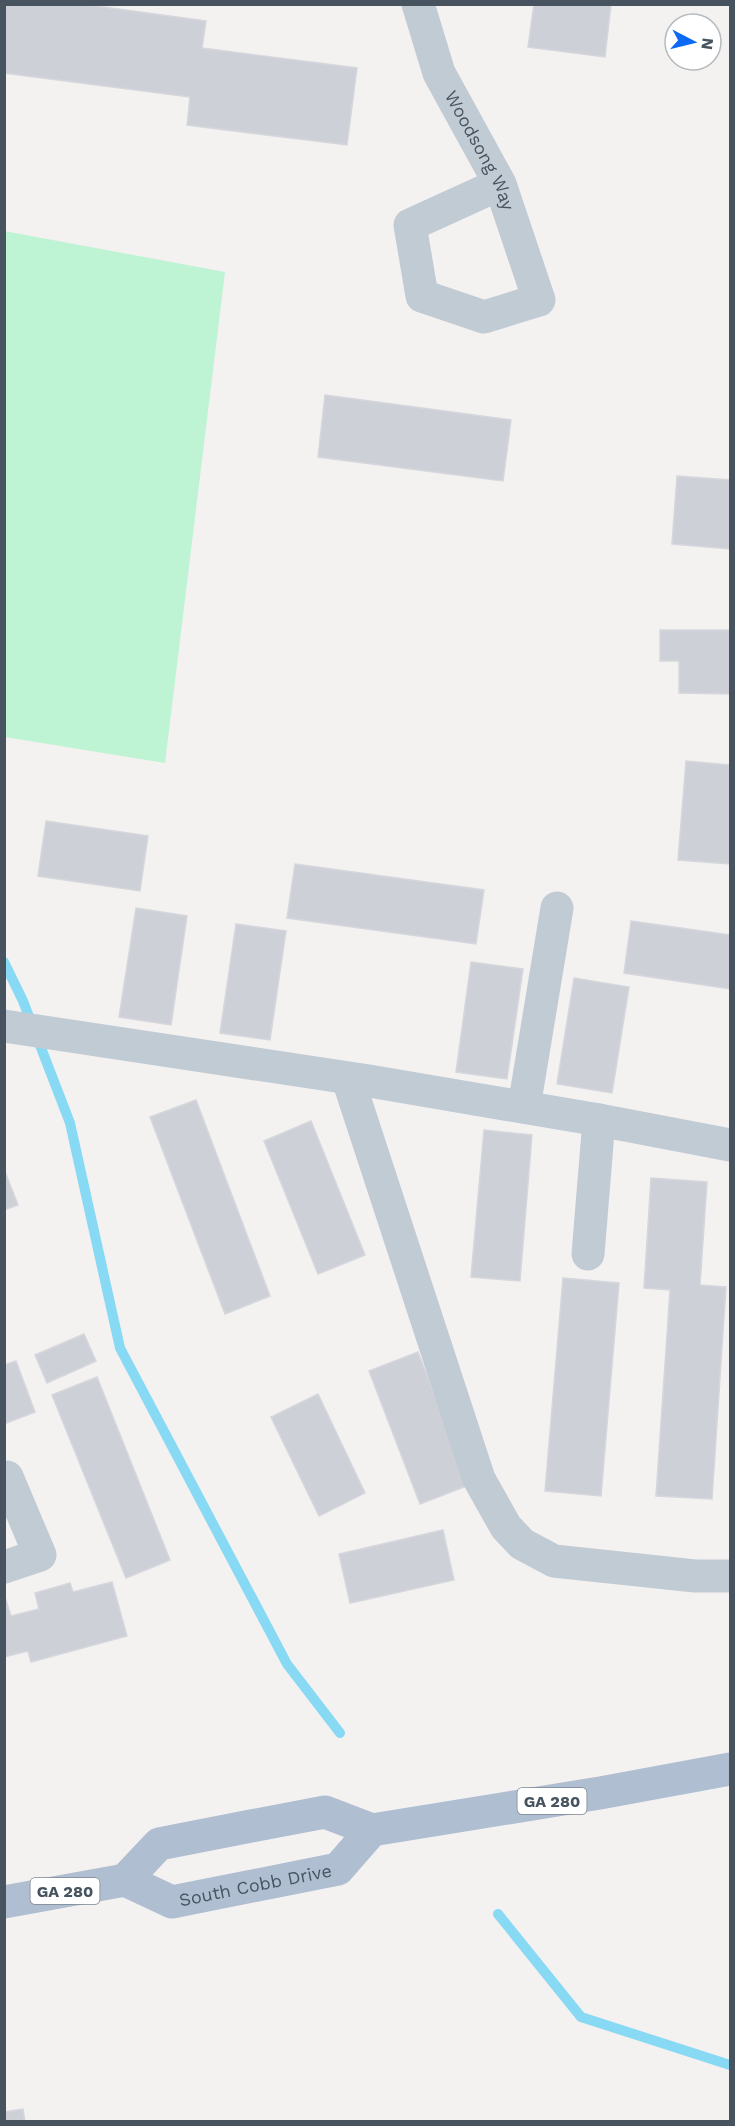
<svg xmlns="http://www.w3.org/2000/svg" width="735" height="2126" font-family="'Work Sans',sans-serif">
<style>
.green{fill:#bef3d4}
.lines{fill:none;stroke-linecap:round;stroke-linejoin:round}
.stream{stroke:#88d9f3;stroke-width:10}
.building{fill:#cdd0d6;stroke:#d5d7dd;stroke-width:1.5}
.minor{stroke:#c1cbd4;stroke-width:33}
.major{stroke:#afbfd1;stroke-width:33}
.labels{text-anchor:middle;stroke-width:5;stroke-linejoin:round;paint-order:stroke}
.shield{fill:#fff;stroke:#7e8790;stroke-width:1.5}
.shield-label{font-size:16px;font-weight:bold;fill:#475460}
.street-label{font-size:18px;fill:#475460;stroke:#fff}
</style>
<rect width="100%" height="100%" fill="#f4f1f1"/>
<!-- green -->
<path class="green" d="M4,231L225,272L165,763L5,737Z"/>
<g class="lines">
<!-- stream -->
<g class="stream">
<path d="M4,962L23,1001L70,1123L120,1348L287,1664L340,1733"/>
<path d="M498,1914L581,2017L730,2065"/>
</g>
</g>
<!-- building -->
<g class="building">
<path d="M4,4H81L206,21L202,48L357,68L347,145L187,125L190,97L4,73Z"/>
<path d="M534,4H611L605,57L528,47Z"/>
<path d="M325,395L511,420L503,481L318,457Z"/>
<path d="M677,476L730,480V549L672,544Z"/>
<path d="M660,630H730V694L679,693V661H660Z"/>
<path d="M686,761L730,765V864L678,860Z"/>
<path d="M46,821L148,836L140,891L38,876Z"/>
<path d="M295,864L484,890L476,944L287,918Z"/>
<path d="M136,908L187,916L171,1025L119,1017Z"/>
<path d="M631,921L730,935V989L624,973Z"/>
<path d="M236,924L286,931L270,1040L220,1033Z"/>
<path d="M471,962L523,969L507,1079L456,1072Z"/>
<path d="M574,978L629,987L612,1093L557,1084Z"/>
<path d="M196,1100L270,1296L225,1314L150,1117Z"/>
<path d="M311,1121L365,1255L318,1274L264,1141Z"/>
<path d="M484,1130L532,1135L520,1281L471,1277Z"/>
<path d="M4,1169L18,1205L4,1210Z"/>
<path d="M651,1178L707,1182L700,1285L726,1287L712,1499L656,1496L670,1290L644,1288Z"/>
<path d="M563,1278L619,1283L601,1496L545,1491Z"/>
<path d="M84,1334L96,1361L47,1383L35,1355Z"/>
<path d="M418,1352L469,1485L420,1504L369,1371Z"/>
<path d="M16,1361L35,1412L4,1424V1365Z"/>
<path d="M97,1377L170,1560L126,1578L52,1395Z"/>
<path d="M318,1394L365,1493L319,1516L271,1417Z"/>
<path d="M443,1530L454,1580L350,1603L339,1554Z"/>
<path d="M112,1582L127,1636L31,1662L28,1651L4,1657V1601L6,1600L11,1616L39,1609L35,1593L70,1583L73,1592Z"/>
<path d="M23,2109L25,2122H4V2112Z"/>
</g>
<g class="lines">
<!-- minor -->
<g class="minor">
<path id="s1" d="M418,4L439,73L500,184L539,300L484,317L422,296L410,225L500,184"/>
<path d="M4,1026L369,1081L599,1120L730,1145"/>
<path d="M348,1079L479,1479L506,1527L522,1544L554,1561L695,1576H730"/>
<path d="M524,1107L557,908"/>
<path d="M588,1254L599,1120"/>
<path d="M4,1567L40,1555L7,1477"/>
</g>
<!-- major -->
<g class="major">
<path d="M125,1880L159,1844L251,1826L325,1812L372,1830L600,1793L730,1769"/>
<path id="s2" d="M4,1902L125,1880L172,1902L338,1869L372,1830"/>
</g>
</g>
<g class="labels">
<!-- shield labels -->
<g class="shield">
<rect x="517.5" y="1788" width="69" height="26" rx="4.5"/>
<rect x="30.5" y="1878" width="69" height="26" rx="4.5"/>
</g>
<g class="shield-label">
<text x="552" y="1807">GA 280</text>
<text x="65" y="1897">GA 280</text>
</g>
<!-- street labels -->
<g class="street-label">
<text dy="6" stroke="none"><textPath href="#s1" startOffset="160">Woodsong Way</textPath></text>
<text dy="6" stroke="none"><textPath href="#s2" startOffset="260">South Cobb Drive</textPath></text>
</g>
</g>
<!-- border -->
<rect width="735" height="2126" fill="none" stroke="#475460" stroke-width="12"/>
<!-- north arrow -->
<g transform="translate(693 42) rotate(97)"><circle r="28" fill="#ffffff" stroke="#b5bbbf" stroke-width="1.5"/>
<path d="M0-4.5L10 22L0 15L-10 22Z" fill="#0c69f3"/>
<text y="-9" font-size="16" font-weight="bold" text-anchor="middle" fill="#475460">N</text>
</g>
</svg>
